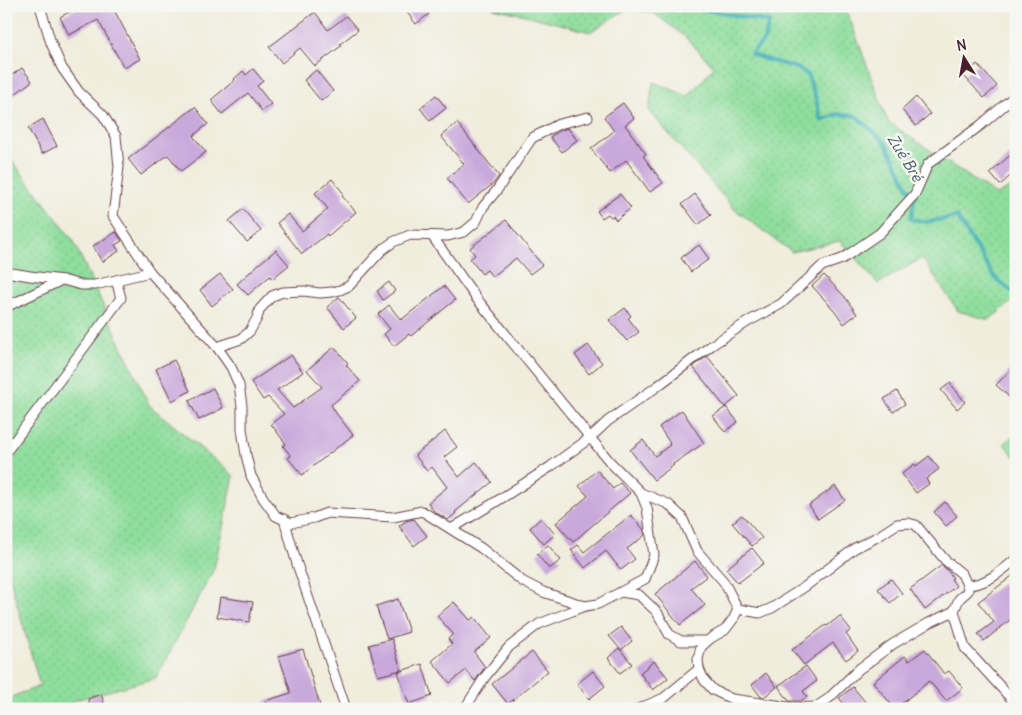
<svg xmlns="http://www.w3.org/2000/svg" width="1022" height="715" font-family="Delius,sans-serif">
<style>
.grass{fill:url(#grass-dots);stroke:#6c7e64}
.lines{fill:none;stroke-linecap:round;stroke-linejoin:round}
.stream{stroke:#3dafb5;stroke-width:4}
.building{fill:#c9a8db}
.street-casing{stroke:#633e46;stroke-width:11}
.street{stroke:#fff;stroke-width:9}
.labels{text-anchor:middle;stroke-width:5;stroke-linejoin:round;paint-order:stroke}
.water-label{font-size:15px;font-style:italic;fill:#455962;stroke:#f6f6f2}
</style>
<defs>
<pattern id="grass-dots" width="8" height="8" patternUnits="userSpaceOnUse" patternTransform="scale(1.25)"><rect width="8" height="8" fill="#8fde9d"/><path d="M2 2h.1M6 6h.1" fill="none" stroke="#7dbe87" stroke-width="1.8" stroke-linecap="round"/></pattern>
</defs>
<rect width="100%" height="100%" fill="#f6f6f2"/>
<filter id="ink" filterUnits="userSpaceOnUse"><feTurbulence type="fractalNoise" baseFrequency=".02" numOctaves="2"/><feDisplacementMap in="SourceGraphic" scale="10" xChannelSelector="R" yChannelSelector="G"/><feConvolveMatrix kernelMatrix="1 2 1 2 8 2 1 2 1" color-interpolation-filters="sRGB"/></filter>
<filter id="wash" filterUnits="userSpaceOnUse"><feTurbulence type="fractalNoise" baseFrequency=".0096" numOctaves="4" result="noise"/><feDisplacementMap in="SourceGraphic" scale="20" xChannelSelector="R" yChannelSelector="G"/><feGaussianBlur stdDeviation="1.12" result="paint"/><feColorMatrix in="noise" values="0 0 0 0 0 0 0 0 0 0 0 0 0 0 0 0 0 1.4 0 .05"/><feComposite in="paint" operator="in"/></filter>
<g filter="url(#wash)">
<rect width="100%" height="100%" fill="#f0eddc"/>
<!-- grass -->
<g class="grass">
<path d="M492,6H845L888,122L996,195L1016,185V299H1015L989,320L958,311L922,258L878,284L840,241L792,252L734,209L649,111L653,82L688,96L714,67L685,37L654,13L629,8L590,32L525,15L493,8Z"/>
<path d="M6,153L73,240L149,405L234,476L214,569L156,678L72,701L74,709H6V699L40,686L6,565Z"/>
<path d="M1016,432V458L1004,444Z"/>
</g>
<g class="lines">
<!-- stream -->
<path class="stream" d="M688,6L769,22L764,40L751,54L768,60L797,68L807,74L816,99L821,120L838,114L856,116L885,142L900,170L908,188L915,194L911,219L927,222L957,217L995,278L1016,295"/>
</g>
<g id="blocks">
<!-- building -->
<g class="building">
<path d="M80,6H112L140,59L124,68L98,20L69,35L60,17Z"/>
<path d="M402,6H422L429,14L416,24Z"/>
<path d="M315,12L328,30L346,16L358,30L340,44L341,46L315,66L300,48L282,63L269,47Z"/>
<path d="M977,64L997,86L984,98L964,76Z"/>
<path d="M22,68L32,81L10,98L6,93V79Z"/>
<path d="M253,69L263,81L257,86L271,104L262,111L248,93L222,114L211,100L235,80L234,79L243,71L246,75Z"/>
<path d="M316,70L333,91L321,101L304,80Z"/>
<path d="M436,95L446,108L430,121L420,108Z"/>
<path d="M916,97L930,114L916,126L902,110Z"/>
<path d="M623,103L634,118L625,125L646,154L643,156L663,183L650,192L626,160L610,173L591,149L614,131L604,117Z"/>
<path d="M195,107L208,124L193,136L206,152L181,171L168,155L141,175L128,159Z"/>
<path d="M43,119L57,146L42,154L28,128Z"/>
<path d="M457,123L499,176L494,183L468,204L447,178L464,164L441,136Z"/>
<path d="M568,128L577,140L562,152L550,137L561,130Z"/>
<path d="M1016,150V171L1000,185L990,173Z"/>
<path d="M332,179L344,194L342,196L356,212L328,236L327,234L302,254L277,223L288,214L302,231L328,209L315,193Z"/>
<path d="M620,194L631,208L616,220L613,216L611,217L608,214L602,218L597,211Z"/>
<path d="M695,194L711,215L698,225L682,204Z"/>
<path d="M243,209L261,231L247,242L229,221Z"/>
<path d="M506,220L542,265L530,274L516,258L492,277L487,270L482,274L470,259L475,255L470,248Z"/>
<path d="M116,232L122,241L115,245L119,251L102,262L93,246Z"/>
<path d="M699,245L709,259L691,272L681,258Z"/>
<path d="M276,250L289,265L272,279L270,276L248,295L237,284L260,263Z"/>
<path d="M220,274L233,289L212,306L200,290Z"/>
<path d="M824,275L845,297L857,314L844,324L835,311L812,286Z"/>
<path d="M389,282L395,291L383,300L377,291Z"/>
<path d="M444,286L455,300L411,336L409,334L394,346L384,334L390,329L378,314L389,305L401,320Z"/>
<path d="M339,297L356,318L344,328L327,307Z"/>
<path d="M625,308L631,316L628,318L639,332L627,341L609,320Z"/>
<path d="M588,345L602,363L589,374L575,355Z"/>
<path d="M334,347L348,363L346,365L360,381L331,405L336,413L353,435L302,475L288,458L291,456L283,446L286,444L271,424L284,414L268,397L263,400L251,382L291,355L303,372L277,390L293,408L322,387L307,370Z"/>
<path d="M707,356L739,396L725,407L693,367Z"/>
<path d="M174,360L190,391L172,401L156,369Z"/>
<path d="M1016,364V403L996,385Z"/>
<path d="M950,383L965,402L957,409L941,390Z"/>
<path d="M213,388L223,408L199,420L189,401Z"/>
<path d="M897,391L905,404L893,412L884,399Z"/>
<path d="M726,407L738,422L725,432L713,416Z"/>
<path d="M682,410L704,443L673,464L674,465L654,480L630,450L643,440L655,456L670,445L669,444L670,443L659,427Z"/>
<path d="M445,431L457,447L444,457L459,477L476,462L492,482L455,512L456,513L448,520L435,512L428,503L447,487L432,467L427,471L415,455Z"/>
<path d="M929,456L939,469L926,479L929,484L916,493L902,474L914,464L916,466Z"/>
<path d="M597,470L613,489L620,483L630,493L573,542L556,523L588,496L579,486Z"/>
<path d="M835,486L845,500L818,519L809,505Z"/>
<path d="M945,502L957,516L946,526L934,512Z"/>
<path d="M631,515L644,530L645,535L627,549L635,559L621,570L606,551L585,568L571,550L578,545L584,552Z"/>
<path d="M742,515L762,538L752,546L732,523Z"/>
<path d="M541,518L555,534L544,544L530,528Z"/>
<path d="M414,519L427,536L414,546L399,526L406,521Z"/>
<path d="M548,545L561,560L549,569L537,554Z"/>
<path d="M752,548L764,563L738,583L726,569Z"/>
<path d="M695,561L707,576L691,588L705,605L680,625L655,594Z"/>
<path d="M942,565L947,570L953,578L951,579L956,586L925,610L910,589Z"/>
<path d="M1016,573V615L984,641L978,634L994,622L978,602Z"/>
<path d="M891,579L902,593L890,603L878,589Z"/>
<path d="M220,597L253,602L249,622L217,617Z"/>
<path d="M398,599L409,632L387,639L376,606Z"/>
<path d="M454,602L470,620L474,617L491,638L474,652L485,667L475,681L466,670L450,683L432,661L452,644L448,639L453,634L437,616Z"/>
<path d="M840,616L851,630L846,634L858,651L846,660L833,643L804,665L792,650L826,625L827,626Z"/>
<path d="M621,627L632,641L621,650L609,636Z"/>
<path d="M392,639L401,670L378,676L369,645Z"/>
<path d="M619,648L632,664L620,673L608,658Z"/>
<path d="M303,649L321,709H268L265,701L291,693L279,656Z"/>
<path d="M925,649L944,674L949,671L963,688L946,701L929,681L895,709L873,682L905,656L909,661Z"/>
<path d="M532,652L548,671L508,704L492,684Z"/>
<path d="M654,661L668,678L653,690L640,673Z"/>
<path d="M422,664L432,696L409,704L398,672Z"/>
<path d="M806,666L817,681L803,691L807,697L801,701H789L778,686Z"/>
<path d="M593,671L605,686L589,699L577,684Z"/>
<path d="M766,673L777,687L764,697H761L752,685Z"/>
<path d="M853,687L871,709H848L839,698Z"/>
<path d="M101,694L106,709H91L88,699Z"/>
</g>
</g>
</g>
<g filter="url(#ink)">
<use href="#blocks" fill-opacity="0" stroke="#633e46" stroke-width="1"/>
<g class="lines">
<defs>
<g id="street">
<path d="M40,6L51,43L62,68L79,92L103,115L116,136L119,167L113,216L150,272L217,347L231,367L239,385L242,406V429L246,455L251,476L263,498L276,516L291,523L314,518L327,513L393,517L422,511L481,548L522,581L543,592L585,606L598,604L645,579L654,555L647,508L641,493"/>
<path d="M432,236L477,299L610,462L641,493L668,504L682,517L697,551L724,582L738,609L734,618L725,630L711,638L701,647L698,659L699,669L704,680L713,690L732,699L776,705L792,708L816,707L828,699L859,669L893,644L929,623L954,611L959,599L968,591L967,585L962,574L945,560L916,525L908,523L897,524L877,537L855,548L806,586L772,608L760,613L738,609"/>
<path d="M6,272L30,276L63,280L81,285H95L150,272"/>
<path d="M6,307L62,280"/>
<path d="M217,347L241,339L250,331L257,318L260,309L272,296L283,292L304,291L320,293L332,292L340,290L349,286L382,250L393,242L410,235L448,236L464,232L476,222L483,207L497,190L532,138L559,124L588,117"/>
<path d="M6,452L121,298L116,280"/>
<path d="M284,519L297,564L346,709"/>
<path d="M451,529L494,503L550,467L590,438L608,421L655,388L712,345L749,321L781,304L822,266L842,259L880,233L915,194L928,164L981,125L1016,95"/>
<path d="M967,585C986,585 1002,571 1016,559"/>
<path d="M621,592L639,595L657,612L669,634L681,641H707"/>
<path d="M954,611L965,648L1016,704"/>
<path d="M463,709L467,705L485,677L509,647L539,624L585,606"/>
<path d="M638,709L664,698L699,669"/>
</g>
</defs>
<!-- street casing -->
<use href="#street" class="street-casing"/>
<!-- street -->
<use href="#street" class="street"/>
</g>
</g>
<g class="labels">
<!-- water labels -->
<g class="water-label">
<text transform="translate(905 158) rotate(58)" y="5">Zué Bré</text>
</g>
</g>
<!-- margin -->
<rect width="1022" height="715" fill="none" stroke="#f6f6f2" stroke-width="25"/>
<!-- north arrow -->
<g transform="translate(964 58) rotate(349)" stroke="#f6f6f2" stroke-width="4" paint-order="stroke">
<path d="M0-4L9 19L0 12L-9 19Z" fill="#4a1f2b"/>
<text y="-8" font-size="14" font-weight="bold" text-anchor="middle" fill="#4a1f2b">N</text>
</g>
</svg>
